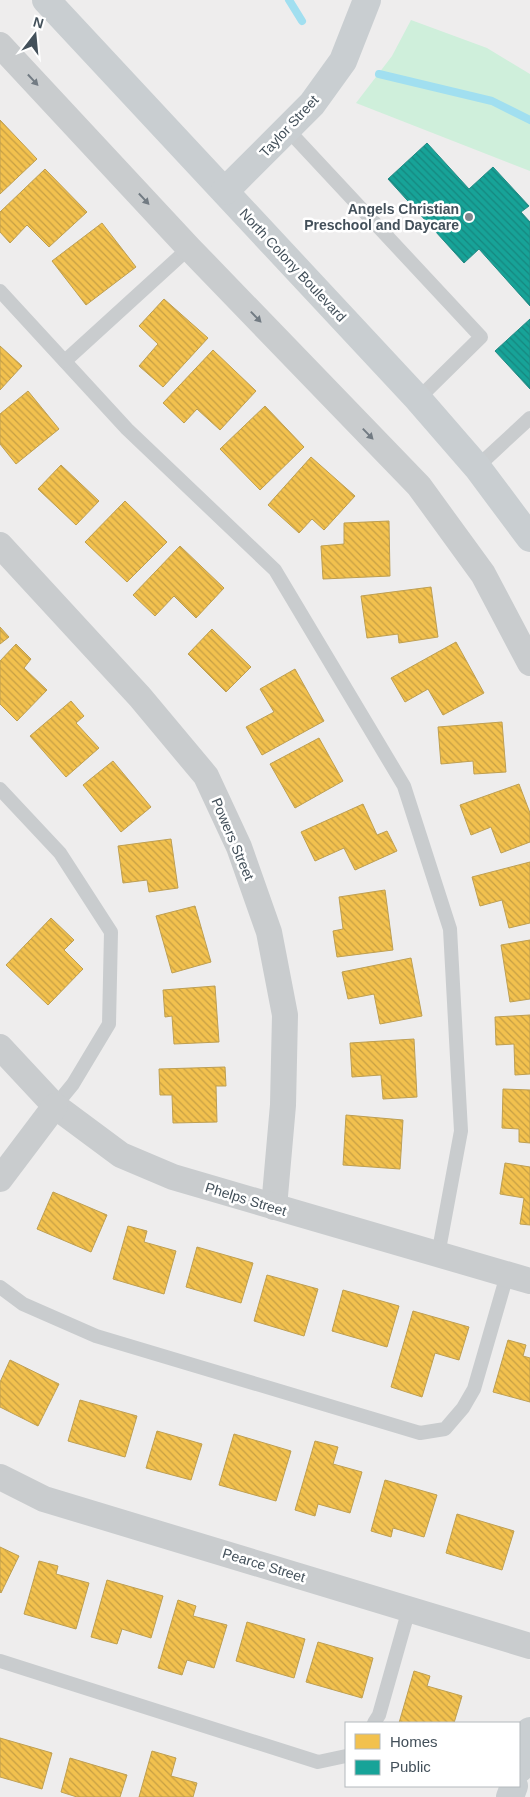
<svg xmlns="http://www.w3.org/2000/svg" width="530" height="1797" font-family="Helvetica,sans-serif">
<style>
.grass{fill:#cfefdb}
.homes{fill:url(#homes-back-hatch);stroke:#be9f52}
.public{fill:url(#public-back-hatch);stroke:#248a85}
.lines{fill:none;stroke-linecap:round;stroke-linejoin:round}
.stream{stroke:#a1dff0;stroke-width:8}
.lane{stroke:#c9ccce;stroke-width:14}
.street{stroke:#c9ccce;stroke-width:26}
.secondary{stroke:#c9ced1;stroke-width:28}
.oneway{fill:#727b83}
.poi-dot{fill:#7f878d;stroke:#fff;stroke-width:2}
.labels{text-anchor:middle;stroke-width:5;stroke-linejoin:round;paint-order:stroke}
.street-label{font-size:14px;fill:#43505a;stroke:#fff}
.poi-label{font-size:14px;font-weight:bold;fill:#43505a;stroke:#fff;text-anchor:end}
</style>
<defs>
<pattern id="homes-back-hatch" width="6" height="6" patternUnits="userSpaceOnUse" patternTransform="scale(1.25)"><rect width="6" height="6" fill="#f2c14e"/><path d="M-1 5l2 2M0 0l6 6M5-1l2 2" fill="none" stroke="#c69f44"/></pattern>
<pattern id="public-back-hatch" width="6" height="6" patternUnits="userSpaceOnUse" patternTransform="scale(1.25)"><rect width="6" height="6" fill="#17a398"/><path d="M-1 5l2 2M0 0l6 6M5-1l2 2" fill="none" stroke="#16877f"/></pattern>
</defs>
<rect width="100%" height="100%" fill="#eeeded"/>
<!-- grass -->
<path class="grass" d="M411,20L487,48L530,74V171L356,103L392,56Z"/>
<!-- homes -->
<g class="homes">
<path d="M0,120L37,159L0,194Z"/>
<path d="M45,169L87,212L49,247L27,225L10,243L0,232V212Z"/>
<path d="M102,223L136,267L86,305L52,261Z"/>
<path d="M164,299L208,338L163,387L139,366L158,344L139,326Z"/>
<path d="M0,346L22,366L0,390Z"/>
<path d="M213,350L256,391L220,430L197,409L184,423L163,403Z"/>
<path d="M28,391L59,429L16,464L0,444V414Z"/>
<path d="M265,406L304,447L260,490L220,449Z"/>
<path d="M311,457L355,496L324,530L312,519L299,533L268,505Z"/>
<path d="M61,465L99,501L76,525L38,489Z"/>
<path d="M125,501L167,542L127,582L85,542Z"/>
<path d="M389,521L390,576L323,579L321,546L344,544V523Z"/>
<path d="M180,546L224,588L196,618L174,596L155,616L133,595Z"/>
<path d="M431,587L438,637L399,643L398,634L367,638L361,596Z"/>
<path d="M0,627L9,637L0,644Z"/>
<path d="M212,629L251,667L226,692L188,654Z"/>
<path d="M456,642L484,693L443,715L428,689L405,702L391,678Z"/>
<path d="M16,644L31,659L24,668L47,690L17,721L0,704V661Z"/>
<path d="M295,669L324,721L262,755L246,727L274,712L260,689Z"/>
<path d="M71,701L84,716L76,723L99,748L66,777L30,736Z"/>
<path d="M502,722L506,772L474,774L473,761L441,764L438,727Z"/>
<path d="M319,738L343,781L295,808L270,764Z"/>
<path d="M113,761L151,807L121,832L83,785Z"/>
<path d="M519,784L530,813V842L501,853L491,827L471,835L460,805Z"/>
<path d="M363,804L377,835L387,831L397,851L355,870L344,848L315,861L301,832Z"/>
<path d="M171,839L178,888L149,892L147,880L123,883L118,846Z"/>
<path d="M530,862V923L509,928L502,900L480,906L472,877Z"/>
<path d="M385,890L393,950L337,957L333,931L343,929L339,897Z"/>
<path d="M195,906L211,962L172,973L156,916Z"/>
<path d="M51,918L74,940L64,950L83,969L48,1005L6,965Z"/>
<path d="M530,940V999L510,1002L501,945Z"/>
<path d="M411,958L422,1016L380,1024L374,994L348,999L342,972Z"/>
<path d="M215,986L219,1042L174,1044L172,1016L165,1017L163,990Z"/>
<path d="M530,1015V1074L515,1075L514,1044L496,1045L495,1017Z"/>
<path d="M414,1039L417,1097L383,1099L381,1075L352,1077L350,1043Z"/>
<path d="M225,1067L226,1086H216L217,1122L173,1123L172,1095H160L159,1069Z"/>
<path d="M503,1089L530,1090V1143L519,1142V1129L502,1128Z"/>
<path d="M346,1115L403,1120L400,1169L343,1165Z"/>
<path d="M505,1163L530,1167V1225L520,1224L524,1198L500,1194Z"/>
<path d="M53,1192L107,1215L91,1252L37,1229Z"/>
<path d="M128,1226L147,1231L144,1242L176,1251L164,1294L113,1279Z"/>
<path d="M197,1247L253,1263L241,1303L186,1287Z"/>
<path d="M267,1275L318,1289L304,1336L254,1321Z"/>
<path d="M343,1290L399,1306L387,1347L332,1331Z"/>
<path d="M413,1311L469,1327L459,1360L435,1353L422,1397L391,1387Z"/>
<path d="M508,1340L526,1345L523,1356L530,1358V1402L493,1392Z"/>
<path d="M10,1360L59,1384L38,1426L0,1407V1382Z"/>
<path d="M80,1400L137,1416L125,1457L68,1441Z"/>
<path d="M157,1431L202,1444L191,1480L146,1468Z"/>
<path d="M234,1434L291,1451L276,1501L219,1485Z"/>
<path d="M315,1441L338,1447L333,1464L362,1472L350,1513L318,1504L315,1516L295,1510Z"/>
<path d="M385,1480L437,1495L424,1537L393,1528L391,1537L371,1531Z"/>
<path d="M457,1514L514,1531L502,1570L446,1553Z"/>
<path d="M0,1547L19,1556L1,1593L0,1592Z"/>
<path d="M39,1561L58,1566L56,1574L89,1583L76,1629L24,1614Z"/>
<path d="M107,1580L163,1596L151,1638L122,1629L117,1644L91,1637Z"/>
<path d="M178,1600L196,1606L193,1616L227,1625L214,1668L187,1660L182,1675L158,1668Z"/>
<path d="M247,1622L305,1639L294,1678L236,1661Z"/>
<path d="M318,1642L373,1658L362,1698L306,1682Z"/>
<path d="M414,1671L430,1676L427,1686L462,1696L454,1723H399Z"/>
<path d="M0,1738L52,1753L42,1789L0,1777Z"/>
<path d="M152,1751L176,1758L171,1776L197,1783L193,1797H139Z"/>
<path d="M70,1758L127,1775L120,1797H77L61,1792Z"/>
</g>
<!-- public -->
<g class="public">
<path d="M427,143L469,189L493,167L529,206L521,212L530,222V306L479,249L464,263L388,179Z"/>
<path d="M530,319V389L495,351Z"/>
</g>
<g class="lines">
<!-- stream -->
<g class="stream">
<path d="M289,0L302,21"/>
<path d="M379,74L492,101L530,120"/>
</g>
<!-- lane -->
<g class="lane">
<path d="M287,129L481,337L418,399"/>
<path d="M0,291L127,429L275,570L404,786L450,929L461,1131L438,1255"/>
<path d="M65,361L189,248"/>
<path d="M477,467L530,418"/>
<path d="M0,789L60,853L111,932L109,1024L73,1084L55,1106"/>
<path d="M0,1287L23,1304L96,1336L420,1433L445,1429L463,1408L474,1389L507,1275"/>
<path d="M0,1661L318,1762L346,1756"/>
<path d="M374,1723L379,1715L409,1609"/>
</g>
<!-- street -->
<g class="street">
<path d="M0,45L189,248L419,486L483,574L530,663"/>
<path d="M0,545L140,697L206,776L239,847L269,932L285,1015L283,1105L274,1207"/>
<path d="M0,1047L55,1106L121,1155L173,1177L530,1281"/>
<path d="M0,1179L55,1106"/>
<path d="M0,1477L44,1499L530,1646"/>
</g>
<!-- secondary -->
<g class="secondary">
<path d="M46,0L418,399L477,467L530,538"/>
<path d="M225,191L312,104L343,61L367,0"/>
<path d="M519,1769L530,1731"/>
<path d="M510,1797L514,1786"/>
</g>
</g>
<!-- one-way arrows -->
<defs><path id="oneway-solid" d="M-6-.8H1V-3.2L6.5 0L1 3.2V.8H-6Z" transform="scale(1.25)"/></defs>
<g class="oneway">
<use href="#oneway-solid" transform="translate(33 80) rotate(47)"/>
<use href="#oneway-solid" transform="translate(144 199) rotate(47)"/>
<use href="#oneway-solid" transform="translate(256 317) rotate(46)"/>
<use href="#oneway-solid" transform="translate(368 434) rotate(46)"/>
</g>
<!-- markers -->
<circle class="poi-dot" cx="469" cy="217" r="5"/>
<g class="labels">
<!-- street labels -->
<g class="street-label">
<text transform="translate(289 126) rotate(-47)" y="5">Taylor Street</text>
<text transform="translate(293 265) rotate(47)" y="5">North Colony Boulevard</text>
<text transform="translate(233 839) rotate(67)" y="5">Powers Street</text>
<text transform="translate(246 1199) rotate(17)" y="5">Phelps Street</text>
<text transform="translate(264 1565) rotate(17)" y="5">Pearce Street</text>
</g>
<!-- poi labels -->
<g class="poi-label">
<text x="459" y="214">Angels Christian<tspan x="459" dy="16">Preschool and Daycare</tspan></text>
</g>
</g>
<!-- legend -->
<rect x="345" y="1722" width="175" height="65" fill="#ffffff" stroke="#b4b9bd"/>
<rect x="355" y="1734" width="25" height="15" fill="#f2c14e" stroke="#b4b9bd"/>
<text x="390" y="1747" font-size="15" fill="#43505a">Homes</text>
<rect x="355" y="1760" width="25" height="15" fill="#17a398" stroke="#b4b9bd"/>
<text x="390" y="1772" font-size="15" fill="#43505a">Public</text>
<!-- north arrow -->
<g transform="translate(35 35) rotate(16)" stroke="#ffffff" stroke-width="4" paint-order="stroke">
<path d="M0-4L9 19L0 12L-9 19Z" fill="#43505a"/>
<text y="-8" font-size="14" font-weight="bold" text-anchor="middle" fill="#43505a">N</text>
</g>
</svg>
